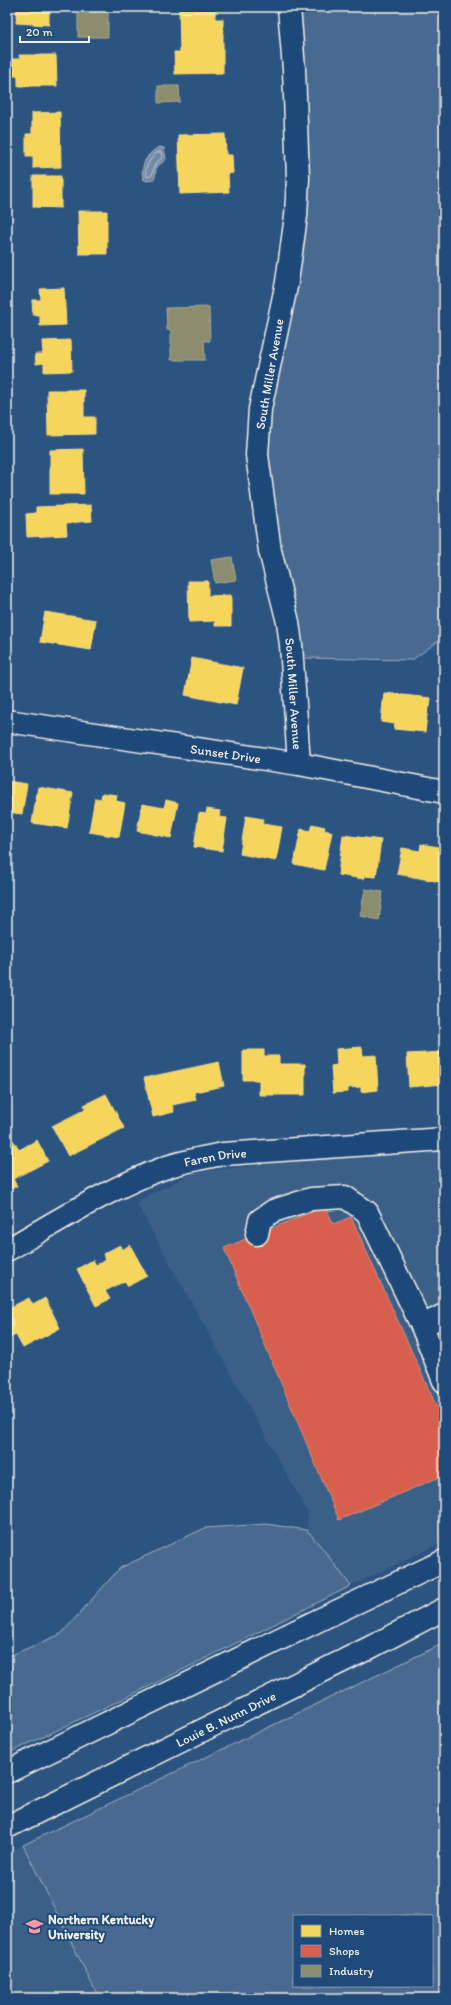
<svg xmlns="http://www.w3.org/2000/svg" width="451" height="2005" font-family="Itim,sans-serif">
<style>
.built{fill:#3b6088}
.green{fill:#496b90;stroke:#9eaebc;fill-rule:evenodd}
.water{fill:#738ca6;stroke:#a7b4c0}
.homes{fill:#f6d55c;stroke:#f5dd86}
.shops{fill:#d6604d;stroke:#df8c7c}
.industry{fill:#8c8c6e;stroke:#abaa93}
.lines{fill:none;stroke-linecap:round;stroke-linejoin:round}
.shore{stroke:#c0c9ce;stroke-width:1}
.minor-casing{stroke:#f4f1e8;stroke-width:25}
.major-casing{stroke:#f4f1e8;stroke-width:25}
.minor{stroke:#1f4a7a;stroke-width:22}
.major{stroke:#1f4a7a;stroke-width:22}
.labels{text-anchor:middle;stroke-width:4;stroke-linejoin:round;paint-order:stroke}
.street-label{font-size:13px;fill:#f4f1e8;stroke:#1f4a7a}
.poi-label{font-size:13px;font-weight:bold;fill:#f4f1e8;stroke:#1f4a7a;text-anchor:start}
</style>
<rect width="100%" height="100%" fill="#2c5481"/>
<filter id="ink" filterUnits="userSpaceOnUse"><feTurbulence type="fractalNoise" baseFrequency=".025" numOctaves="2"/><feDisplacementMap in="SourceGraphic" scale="8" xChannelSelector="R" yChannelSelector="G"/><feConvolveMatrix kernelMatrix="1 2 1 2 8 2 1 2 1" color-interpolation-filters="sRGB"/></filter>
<g filter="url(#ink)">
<!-- built -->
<g class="built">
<path d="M444,1152V1541L351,1586L323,1549L307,1530L308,1513L136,1202L195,1172L295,1161Z"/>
<path d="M23,1845L99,1998H7V1853Z"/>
</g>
<!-- green -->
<g class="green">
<path d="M295,7H444V637L412,660L305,658L297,610L271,504L268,439L274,380L299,263Z"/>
<path d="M266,1524L307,1530L323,1549L351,1586L148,1687L7,1754V1657L61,1634L120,1568L205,1528Z"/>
<path d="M444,1643V1998H99L23,1845ZM294,1916H432V1986H294Z"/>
</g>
<!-- water -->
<path class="water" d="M160,147L164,148L166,159C164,162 161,163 158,166C152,173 161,179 147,181L143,179C140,166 147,152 160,147Z"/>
<!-- homes -->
<g class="homes">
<path d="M17,7H49V25L16,23Z"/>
<path d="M179,7H215V19H223V73L175,74L174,52H180Z"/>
<path d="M19,55H56L57,86H18V76H12V59H20Z"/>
<path d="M60,112L61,167L33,168V156H26V134H32V113Z"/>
<path d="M225,134L226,155H232L233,173L228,174L229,192L180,194L178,135Z"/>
<path d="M33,176H61V208L33,207Z"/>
<path d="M78,211H107V254H79Z"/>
<path d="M64,288L66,325L40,326V315H33L32,300H41L40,289Z"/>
<path d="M71,340L72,371L44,372V363L36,364L35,354H43L42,341Z"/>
<path d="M47,390H84V417H95V434L48,435Z"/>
<path d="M83,449L84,494H50V450Z"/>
<path d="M91,505L92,521L66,523L67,535L27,537L26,514L36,513V507Z"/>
<path d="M188,581H208V596L231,595V626H215V621L189,622Z"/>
<path d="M45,612L96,620L91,650L40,642Z"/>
<path d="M192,658L243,668L236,705L185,695Z"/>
<path d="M384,693L431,698L430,707H428L425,732L394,729L395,724L381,722Z"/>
<path d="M7,781L27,784L22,814L7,812Z"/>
<path d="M38,787L73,793L67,828L32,823Z"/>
<path d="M102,793L117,795L116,801L125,803L119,837L89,832L95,798L101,799Z"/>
<path d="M166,800L178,803L171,838L137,831L142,804L164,808Z"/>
<path d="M207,809L220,811L219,817L227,818L222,851L194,847L199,813L206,814Z"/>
<path d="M246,816L263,819L262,824L282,827L276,861L240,854Z"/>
<path d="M312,824L325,827L324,830L332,832L324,870L294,864L301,829L310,831Z"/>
<path d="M343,835L381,840L376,877L364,876V879L338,875Z"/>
<path d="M421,844L444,848V894L440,893L441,882L397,874L402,848L420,851Z"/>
<path d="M362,1047L363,1056L376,1055L378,1090L361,1092V1087L348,1088V1092L333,1093L331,1066L337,1065L336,1049Z"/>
<path d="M243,1050H264V1056H279V1064H305V1095H259V1080H243Z"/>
<path d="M444,1052V1084L409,1087L407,1054Z"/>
<path d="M219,1062L224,1086L194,1092L196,1100L172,1105L174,1112L153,1117L144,1078Z"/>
<path d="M106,1094L124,1128L68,1156L52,1126L86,1109L84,1105Z"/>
<path d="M13,1140L19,1150L37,1140L48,1161L13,1179L17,1186L7,1191V1144Z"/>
<path d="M120,1245L122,1250L130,1245L147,1276L128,1286L125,1281L105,1291L110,1299L96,1306L77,1269L93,1260L96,1265L106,1260L103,1254Z"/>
<path d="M29,1298L33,1305L45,1298L60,1328L23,1348L16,1335L7,1339V1309Z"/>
</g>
<!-- shops -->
<path class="shops" d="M326,1206L333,1224L351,1217L444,1423V1475L339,1520L224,1248Z"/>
<!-- industry -->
<g class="industry">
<rect x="78" y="11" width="30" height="26"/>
<path d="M158,86H179L180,102L158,103Z"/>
<path d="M209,307L210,341H204L205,360H171V330H167L166,308Z"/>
<path d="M232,557L236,580L215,583L211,560Z"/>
<path d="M365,889L383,892L379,920L360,916Z"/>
</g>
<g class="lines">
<!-- shore -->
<path class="shore" d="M161,152L162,158L155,164L152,175L147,177C143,168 150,160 156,153Z"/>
<defs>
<g id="minor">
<path id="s1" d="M289,7L294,69L298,178L296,216L287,282L260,409L257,455L270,551L288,622L291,645L299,764"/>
<path id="s2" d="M7,721L299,764L444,792"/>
<path d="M257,1234L260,1220L273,1211L311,1199L345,1197L367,1212L422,1326"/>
<path id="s3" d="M7,1250C58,1221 109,1188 164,1168C183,1161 203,1158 223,1154L444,1139"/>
<path d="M444,1315L422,1326L444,1381"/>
</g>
<g id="major">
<path d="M7,1772L321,1619L444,1561"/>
<path id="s4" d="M7,1827L369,1648L444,1609"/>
</g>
</defs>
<!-- minor casing -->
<use href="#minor" class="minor-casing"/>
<!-- major casing -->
<use href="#major" class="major-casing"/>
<!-- minor -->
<use href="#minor" class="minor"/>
<!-- major -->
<use href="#major" class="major"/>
</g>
</g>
<!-- icons -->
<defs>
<symbol id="university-bare" viewBox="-9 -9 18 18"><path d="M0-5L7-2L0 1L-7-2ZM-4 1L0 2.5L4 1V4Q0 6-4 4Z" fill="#ff9aa2" stroke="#1f4a7a" stroke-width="2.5" paint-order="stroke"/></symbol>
</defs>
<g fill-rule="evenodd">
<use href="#university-bare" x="22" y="1914" width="25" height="25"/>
</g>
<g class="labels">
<!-- street labels -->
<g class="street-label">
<text transform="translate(269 374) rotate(-80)" y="5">South Miller Avenue</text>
<text dy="5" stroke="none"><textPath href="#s1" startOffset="694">South Miller Avenue</textPath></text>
<text dy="5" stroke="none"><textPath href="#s2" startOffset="221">Sunset Drive</textPath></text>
<text dy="5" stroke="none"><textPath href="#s3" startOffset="230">Faren Drive</textPath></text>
<text dy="5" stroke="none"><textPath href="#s4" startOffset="244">Louie B. Nunn Drive</textPath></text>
</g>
<!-- poi labels -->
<g class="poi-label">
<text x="48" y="1924">Northern Kentucky<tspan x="48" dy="15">University</tspan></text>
</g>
</g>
<!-- margin -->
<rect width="451" height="2005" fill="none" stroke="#1f4a7a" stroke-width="24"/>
<rect x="12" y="12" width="427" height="1981" fill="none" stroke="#f4f1e8" stroke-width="1.5" filter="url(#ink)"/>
<!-- legend -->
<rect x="293" y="1915" width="140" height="72" fill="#1f4a7a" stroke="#748da6"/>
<rect x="301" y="1925" width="20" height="12" fill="#f6d55c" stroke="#748da6"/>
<text x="329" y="1935" font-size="12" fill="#f4f1e8">Homes</text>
<rect x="301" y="1945" width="20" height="12" fill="#d6604d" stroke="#748da6"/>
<text x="329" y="1955" font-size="12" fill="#f4f1e8">Shops</text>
<rect x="301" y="1965" width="20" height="12" fill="#8c8c6e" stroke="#748da6"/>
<text x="329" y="1975" font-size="12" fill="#f4f1e8">Industry</text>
<!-- scale -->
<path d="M20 36v6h69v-6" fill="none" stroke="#f4f1e8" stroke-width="2"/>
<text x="26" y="36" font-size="12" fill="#f4f1e8" stroke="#1f4a7a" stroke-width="3" paint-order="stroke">20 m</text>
</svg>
